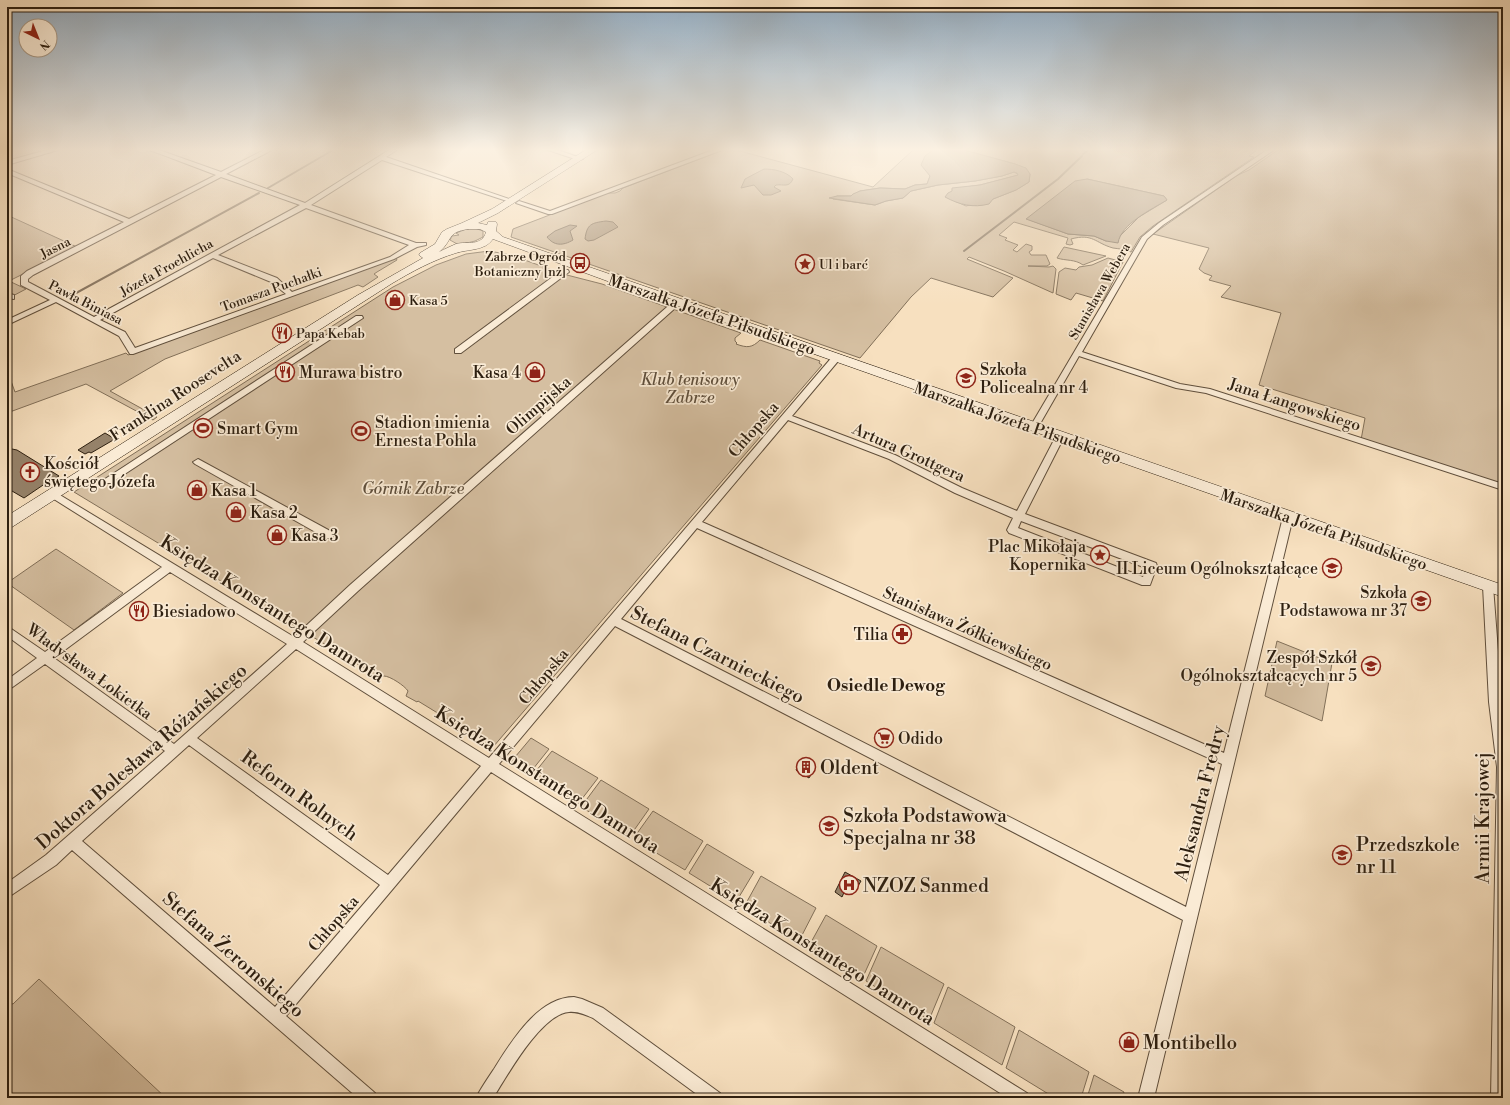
<svg xmlns="http://www.w3.org/2000/svg" width="1510" height="1105" font-family="'Libre Bodoni',serif">
<style>
.green{fill:#d5bfa1;stroke:#816f58;fill-rule:evenodd}
.water{fill:#b29e84;stroke:#7d6b56}
.lines{fill:none;stroke-linecap:round;stroke-linejoin:round}
.stream{stroke:#7d6b56;stroke-width:2}
.building{fill:#96836b;stroke:#2d1f10}
.street-casing{stroke:#604f3c;stroke-width:2}
.secondary-casing{stroke:#2d1f10;stroke-width:1}
.street{fill:#faebd5;fill-rule:evenodd}
.secondary{fill:#faebd5;fill-rule:evenodd}
.labels{text-anchor:middle;stroke-width:3.5;stroke-linejoin:round;paint-order:stroke}
.far-street-label{font-size:13px;fill:#2d1f10;stroke:#faebd5}
.far-poi-label{font-size:13px;fill:#2d1f10;stroke:#faebd5;text-anchor:start}
.street-label{font-size:16px;fill:#2d1f10;stroke:#faebd5}
.poi-label{font-size:16px;fill:#2d1f10;stroke:#faebd5;text-anchor:start}
.park-label{font-size:16px;font-style:italic;fill:#5f4f3c;stroke:#faebd5}
.neighbourhood-label{font-size:17px;font-weight:bold;fill:#2d1f10;stroke:#faebd5}
.near-street-label{font-size:19px;fill:#2d1f10;stroke:#faebd5}
.near-poi-label{font-size:19px;fill:#2d1f10;stroke:#faebd5;text-anchor:start}
</style>
<rect width="100%" height="100%" fill="#f7e0bf"/>
<filter id="stains"><feTurbulence type="fractalNoise" baseFrequency=".005" numOctaves="4"/><feColorMatrix values="0 0 0 0 .2 0 0 0 0 .09 0 0 0 0 .02 0 0 0 .5 -.17"/></filter>
<radialGradient id="worn" r=".72"><stop offset=".6" stop-color="#630" stop-opacity="0"/><stop offset="1" stop-color="#630" stop-opacity=".3"/></radialGradient>
<!-- green -->
<g class="green">
<path d="M7,150H47L7,161Z"/>
<path d="M723,150H736L873,187L913,150H933L930,151V176L927,184L915,185L905,189L880,188L860,191L851,196H837L833,199L875,205L886,201L903,198L911,191L938,185L975,181L1002,176L1014,172L1019,175L980,185L952,189L953,191L946,197L966,206L993,199L1016,190L1029,182L1030,174L1015,164L964,150H1257L1249,156L1254,157L1153,226L1140,237L1131,252C1124,249 1120,249 1113,248C1095,243 1093,233 1071,239L1073,244L1070,245L1066,244L1068,238L1014,222L999,235L1007,238L1005,240L1018,245L1013,250L1017,252L1026,244L1032,246V250L1029,252L1031,255H1046L1050,264L1047,266H1028L1049,267L1053,266L1056,269L1053,293L1004,271L969,257L967,259L1013,278L993,297L931,278L911,297L860,358L511,237L513,229L607,193H615L620,191L623,188ZM1087,179L1164,196L1167,200L1139,217L1119,237L1106,241L1094,236L1068,234L1027,219L1038,210Z"/>
<path d="M1278,150H1503V484L1361,440L1365,418L1259,385L1281,313L1221,297L1231,286L1209,280L1212,276L1204,273L1199,269L1209,248L1153,234L1236,176L1249,170Z"/>
<path d="M7,215L77,247L9,281L26,289L7,299Z"/>
<path d="M472,227L483,231V237L475,241L459,245L450,240L452,236L459,235L456,233Z"/>
<path d="M1064,247L1106,256L1083,265C1075,259 1066,261 1057,258Z"/>
<path d="M489,251L511,255L563,274L602,284L741,333L735,338V341L737,343L736,344C747,348 752,348 760,340L820,361L819,363L822,365L493,747L418,701L417,702L406,696L408,691C405,686 390,676 384,676C381,676 380,677 378,679L368,673L369,671L74,492L393,287L436,265L466,254Z"/>
<path d="M396,258L397,260L377,272L374,274L378,277L363,287L358,285L165,359L110,391L157,417L153,420L86,384L7,413V382L11,381L15,392L126,353L128,355Z"/>
<path d="M1108,258L1123,262L1103,301L1076,293L1071,300L1056,294L1059,272L1065,268L1076,270L1079,267L1092,265Z"/>
<path d="M56,549L123,593L74,630L7,583Z"/>
<path d="M1277,641L1332,663L1322,721L1265,696Z"/>
<path d="M531,738L549,749L529,774L510,763Z"/>
<path d="M552,751L598,778L578,804L532,776Z"/>
<path d="M601,780L649,809L630,836L581,807Z"/>
<path d="M653,811L703,841L685,870L633,839Z"/>
<path d="M707,844L754,872L736,902L689,873Z"/>
<path d="M761,876L816,908L799,941L744,907Z"/>
<path d="M826,915L877,946L862,979L809,946Z"/>
<path d="M881,947L944,984L929,1020L866,981Z"/>
<path d="M39,979L166,1098H7V1003L13,1004Z"/>
<path d="M948,987L1015,1027L1002,1065L934,1023Z"/>
<path d="M1019,1030L1089,1072L1081,1098H1055L1006,1068Z"/>
<path d="M1094,1075L1124,1092L1122,1098H1087Z"/>
</g>
<!-- water -->
<g class="water">
<path d="M933,150H964L1015,164L1026,168L1030,174L1029,182L1016,190L993,199L989,204C973,208 960,205 945,197L948,193L952,191V188L980,185L1018,175L1017,173L1014,172L1002,176L975,181L938,185L911,191L903,198L886,201L875,205L829,198L837,196H851L853,194L860,191L880,188L905,189L915,185L927,184L930,176L921,165L925,156Z"/>
<path d="M764,169C773,169 786,171 793,179C789,188 784,184 776,185L774,187L781,191L771,195H763L754,185L741,188L745,179Z"/>
<path d="M1087,179L1164,196L1167,200C1152,209 1121,224 1118,243L1106,241L1094,236L1068,234L1026,219L1075,181Z"/>
<path d="M606,221L613,222L618,227L594,240L588,241L585,239C587,224 591,223 606,221Z"/>
<path d="M570,225L577,226L570,231L573,240C563,246 554,246 547,237L555,231Z"/>
</g>
<g class="lines">
<!-- stream -->
<g class="stream">
<path d="M1083,154L1089,150"/>
<path d="M268,188L333,150"/>
<path d="M964,251L1058,179L1082,156"/>
<path d="M67,298L259,193"/>
</g>
</g>
<!-- building -->
<g class="building">
<path d="M105,433L115,439L91,453L89,452L85,454L78,450Z"/>
<path d="M7,448L17,450L59,476L50,482L49,481L24,498L12,491L7,495Z"/>
<path d="M803,761L815,768L809,778L796,770L800,762Z"/>
<path d="M845,872L861,881L854,893L846,888L842,897L835,892Z"/>
</g>
<g class="lines">
<defs>
<g id="street">
<path d="M47,150H58L7,165V161Z"/>
<path d="M150,150H159L221,172L264,150H272L226,174L305,203L389,150H397L386,157L515,201L510,202L382,160L311,205L416,243H426V245L417,247L394,259L133,354H130L119,336L56,302L7,325V320L50,300L21,285V276L27,271L124,222L7,173V169L129,219L216,175ZM221,177L300,205L94,317L28,282V279L33,275ZM306,208L409,245L390,257L292,292L277,278L218,255ZM213,258L271,282L286,294L135,348L125,332L100,320Z"/>
<path d="M548,150H558L583,159L578,160Z"/>
<path d="M713,150H722L552,214H548L516,203L519,201L550,211Z"/>
<path d="M1267,150H1274L1163,225L1147,239L1082,352L1180,384L1210,389L1503,484V490L1206,393L1176,388L1079,356L1037,429H1031L1030,427L1142,237L1159,223Z"/>
<path d="M562,270H568L569,272L461,353H455V349Z"/>
<path d="M7,293L14,295V299L7,298Z"/>
<path d="M675,300H681L682,302L358,591L303,642L489,758L833,356H836L840,358L839,360L792,416L895,455L962,488L1017,511L1054,440L1057,435H1063L1064,437L1025,514L1156,563L1157,566L1150,585H1142L1009,533L1007,530L1013,518L955,493L889,459L788,420L702,522L1224,753L1283,517L1285,514H1291L1293,517L1154,1098H1138L1183,920L615,626L499,764L1027,1093L1030,1098H1008L491,772L286,1016L375,1093L378,1098H358L72,850L56,865L7,898V883L46,855L165,751L45,664L7,691V680L37,658L7,636V626L45,652L162,567L49,496L47,494L49,492H55L294,637L350,585ZM1021,521L1146,568L1143,577L1018,528ZM697,528L1222,764L1186,907L621,619ZM170,572L287,644L174,744L54,658ZM296,649L481,766L388,875L197,738ZM189,745L380,885L275,1007L82,841Z"/>
<path d="M356,316H362L363,318L111,483H105L103,481L105,479Z"/>
<path d="M198,459L332,532L334,535L332,538H326L195,464L193,462Z"/>
<path d="M1488,582L1492,583L1493,586L1503,717V1098H1491L1497,767L1489,702L1483,586L1484,583Z"/>
<path d="M574,997L582,999L603,1008L720,1093L723,1098H702L593,1018C585,1015 578,1011 569,1012C541,1014 507,1076 493,1098H476C481,1088 488,1078 494,1069C511,1042 538,997 574,997Z"/>
</g>
<path id="secondary" d="M586,150H597L498,213L478,223L487,225L488,222H496L497,224L496,231L503,237L1503,585V597L610,282L493,239C485,251 468,249 456,253C433,260 411,272 391,284L12,527L7,528V516L358,295L423,258L419,255L420,253L435,244L442,232L447,229L462,223L492,209ZM468,229H480L486,232C482,247 467,241 456,244C451,246 445,249 439,252C453,241 446,232 468,229Z"/>
</defs>
<!-- street casing -->
<use href="#street" class="street-casing"/>
<!-- secondary casing -->
<use href="#secondary" class="secondary-casing"/>
<!-- street -->
<use href="#street" class="street"/>
<!-- secondary -->
<use href="#secondary" class="secondary"/>
</g>
<!-- sky -->
<linearGradient id="sky" x2="0" y2="1"><stop stop-color="#92abc0"/><stop offset="0.49" stop-color="#fbf1e2"/><stop offset="1" stop-color="#fbf1e2" stop-opacity="0"/></linearGradient>
<rect width="1510" height="305" fill="url(#sky)"/>
<!-- icons -->
<defs>
<symbol id="bus-ring" viewBox="-11 -11 22 22"><circle r="9.5" fill="#faebd5" stroke="#8f2418" stroke-width="1.5"/><path d="M-5-6H5V4H4V6H2V4H-2V6H-4V4H-5ZM-3.5-4V0h7V-4ZM-3.5 1.2v1.5H-2V1.2ZM2 1.2v1.5H3.5V1.2Z" fill="#8f2418"/></symbol>
<symbol id="sight-ring" viewBox="-11 -11 22 22"><circle r="9.5" fill="#faebd5" stroke="#8f2418" stroke-width="1.5"/><path d="M0-6L1.8-2.2L6-1.7L2.9 1.2L3.7 5.4L0 3.3L-3.7 5.4L-2.9 1.2L-6-1.7L-1.8-2.2Z" fill="#8f2418"/></symbol>
<symbol id="shop-ring" viewBox="-11 -11 22 22"><circle r="9.5" fill="#faebd5" stroke="#8f2418" stroke-width="1.5"/><path d="M-5-2.5h2.3a2.7 3.5 0 0 1 5.4 0H5L5.5 6h-11ZM-1.5-2.5h3a1.5 2.3 0 0 0-3 0Z" fill="#8f2418"/></symbol>
<symbol id="restaurant-ring" viewBox="-11 -11 22 22"><circle r="9.5" fill="#faebd5" stroke="#8f2418" stroke-width="1.5"/><path d="M-5-6h1v4h1v-4h1v4h1v-4h1v5L-1.5 .5V6h-2V.5L-5-1ZM5-6V6H3V1.5H1.5Q1.5-4 5-6Z" fill="#8f2418"/></symbol>
<symbol id="school-ring" viewBox="-11 -11 22 22"><circle r="9.5" fill="#faebd5" stroke="#8f2418" stroke-width="1.5"/><path d="M0-5L7-2L0 1L-7-2ZM-4 1L0 2.5L4 1V4Q0 6-4 4Z" fill="#8f2418"/></symbol>
<symbol id="stadium-ring" viewBox="-11 -11 22 22"><circle r="9.5" fill="#faebd5" stroke="#8f2418" stroke-width="1.5"/><path d="M0-5a6.5 5 0 1 0 0 10a6.5 5 0 1 0 0-10ZM-3.5-1.8h7v3.6h-7Z" fill="#8f2418"/></symbol>
<symbol id="church-ring" viewBox="-11 -11 22 22"><circle r="9.5" fill="#faebd5" stroke="#8f2418" stroke-width="1.5"/><path d="M-1.2-6h2.4v3.5h3.3v2.4h-3.3V6h-2.4V-.1h-3.3v-2.4h3.3Z" fill="#8f2418"/></symbol>
<symbol id="pharmacy-ring" viewBox="-11 -11 22 22"><circle r="9.5" fill="#faebd5" stroke="#8f2418" stroke-width="1.5"/><path d="M-2-6h4v4h4v4h-4v4h-4v-4h-4v-4h4Z" fill="#8f2418"/></symbol>
<symbol id="supermarket-ring" viewBox="-11 -11 22 22"><circle r="9.5" fill="#faebd5" stroke="#8f2418" stroke-width="1.5"/><path d="M-6-5.5h2.5l.6 2H6L4.5 2H-2.5L-4.4-4H-6ZM-1.5 3.2a1.3 1.3 0 1 0 .1 0ZM3 3.2a1.3 1.3 0 1 0 .1 0Z" fill="#8f2418"/></symbol>
<symbol id="building-ring" viewBox="-11 -11 22 22"><circle r="9.5" fill="#faebd5" stroke="#8f2418" stroke-width="1.5"/><path d="M-4-6H4V6H1V3H-1V6H-4ZM-2.5-4.3h1.7v1.8h-1.7ZM.8-4.3h1.7v1.8H.8ZM-2.5-1h1.7V.8h-1.7ZM.8-1h1.7V.8H.8Z" fill="#8f2418"/></symbol>
<symbol id="hospital-ring" viewBox="-11 -11 22 22"><circle r="9.5" fill="#faebd5" stroke="#8f2418" stroke-width="1.5"/><path d="M-5-5h3v3.5h4V-5h3V5h-3V1.5h-4V5h-3Z" fill="#8f2418"/></symbol>
</defs>
<g fill-rule="evenodd">
<use href="#bus-ring" x="569" y="252" width="22" height="22"/>
<use href="#sight-ring" x="794" y="253" width="22" height="22"/>
<use href="#shop-ring" x="384" y="289" width="22" height="22"/>
<use href="#restaurant-ring" x="271" y="322" width="22" height="22"/>
<use href="#restaurant-ring" x="274" y="361" width="22" height="22"/>
<use href="#shop-ring" x="524" y="361" width="22" height="22"/>
<use href="#school-ring" x="955" y="367" width="22" height="22"/>
<use href="#stadium-ring" x="192" y="417" width="22" height="22"/>
<use href="#stadium-ring" x="350" y="420" width="22" height="22"/>
<use href="#church-ring" x="19" y="461" width="22" height="22"/>
<use href="#shop-ring" x="186" y="479" width="22" height="22"/>
<use href="#shop-ring" x="225" y="501" width="22" height="22"/>
<use href="#shop-ring" x="266" y="524" width="22" height="22"/>
<use href="#sight-ring" x="1089" y="544" width="22" height="22"/>
<use href="#school-ring" x="1321" y="557" width="22" height="22"/>
<use href="#school-ring" x="1410" y="590" width="22" height="22"/>
<use href="#restaurant-ring" x="128" y="600" width="22" height="22"/>
<use href="#pharmacy-ring" x="891" y="623" width="22" height="22"/>
<use href="#school-ring" x="1360" y="655" width="22" height="22"/>
<use href="#supermarket-ring" x="873" y="727" width="22" height="22"/>
<use href="#building-ring" x="795" y="756" width="22" height="22"/>
<use href="#school-ring" x="818" y="815" width="22" height="22"/>
<use href="#school-ring" x="1331" y="844" width="22" height="22"/>
<use href="#hospital-ring" x="838" y="874" width="22" height="22"/>
<use href="#shop-ring" x="1118" y="1031" width="22" height="22"/>
</g>
<g class="labels">
<!-- far-street labels -->
<g class="far-street-label">
<text transform="translate(55 247) rotate(-27)" y="5">Jasna</text>
<text transform="translate(166 267) rotate(-29)" y="5">Józefa Froehlicha</text>
<text transform="translate(271 289) rotate(-20)" y="5">Tomasza Puchałki</text>
<text transform="translate(1099 291) rotate(-60)" y="5">Stanisława Webera</text>
<text transform="translate(86 302) rotate(27)" y="5">Pawła Biniasa</text>
</g>
<!-- far-poi labels -->
<g class="far-poi-label">
<text x="566" y="261" text-anchor="end">Zabrze Ogród<tspan x="566" dy="15">Botaniczny [nż]</tspan></text>
<text x="819" y="269">Ul i barć</text>
<text x="409" y="305">Kasa 5</text>
<text x="296" y="338">Papa Kebab</text>
</g>
<!-- street labels -->
<g class="street-label">
<text transform="translate(712 314) rotate(19)" y="6">Marszałka Józefa Piłsudskiego</text>
<text transform="translate(175 395) rotate(-33)" y="6">Franklina Roosevelta</text>
<text transform="translate(1295 404) rotate(18)" y="6">Jana Łangowskiego</text>
<text transform="translate(538 405) rotate(-41)" y="6">Olimpijska</text>
<text transform="translate(1018 422) rotate(19)" y="6">Marszałka Józefa Piłsudskiego</text>
<text transform="translate(753 429) rotate(-49)" y="6">Chłopska</text>
<text transform="translate(909 452) rotate(24)" y="6">Artura Grottgera</text>
<text transform="translate(1324 529) rotate(19)" y="6">Marszałka Józefa Piłsudskiego</text>
<text transform="translate(968 628) rotate(24)" y="6">Stanisława Żółkiewskiego</text>
<text transform="translate(90 671) rotate(36)" y="6">Władysława Łokietka</text>
<text transform="translate(543 676) rotate(-50)" y="6">Chłopska</text>
<text transform="translate(333 923) rotate(-49)" y="6">Chłopska</text>
</g>
<!-- poi labels -->
<g class="poi-label">
<text x="980" y="375">Szkoła<tspan x="980" dy="18">Policealna nr 4</tspan></text>
<text x="299" y="378">Murawa bistro</text>
<text x="521" y="378" text-anchor="end">Kasa 4</text>
<text x="375" y="428">Stadion imienia<tspan x="375" dy="18">Ernesta Pohla</tspan></text>
<text x="217" y="434">Smart Gym</text>
<text x="44" y="469">Kościół<tspan x="44" dy="18">świętego Józefa</tspan></text>
<text x="211" y="496">Kasa 1</text>
<text x="250" y="518">Kasa 2</text>
<text x="291" y="541">Kasa 3</text>
<text x="1086" y="552" text-anchor="end">Plac Mikołaja<tspan x="1086" dy="18">Kopernika</tspan></text>
<text x="1318" y="574" text-anchor="end">II Liceum Ogólnokształcące</text>
<text x="1407" y="598" text-anchor="end">Szkoła<tspan x="1407" dy="18">Podstawowa nr 37</tspan></text>
<text x="153" y="617">Biesiadowo</text>
<text x="888" y="640" text-anchor="end">Tilia</text>
<text x="1357" y="663" text-anchor="end">Zespół Szkół<tspan x="1357" dy="18">Ogólnokształcących nr 5</tspan></text>
<text x="898" y="744">Odido</text>
</g>
<!-- park labels -->
<g class="park-label">
<text x="690" y="385">Klub tenisowy<tspan x="690" dy="18">Zabrze</tspan></text>
<text x="413" y="494">Górnik Zabrze</text>
</g>
<!-- neighbourhood labels -->
<g class="neighbourhood-label">
<text x="886" y="691">Osiedle Dewog</text>
</g>
<!-- near-street labels -->
<g class="near-street-label">
<text transform="translate(273 608) rotate(32)" y="7">Księdza Konstantego Damrota</text>
<text transform="translate(718 654) rotate(27)" y="7">Stefana Czarnieckiego</text>
<text transform="translate(141 756) rotate(-41)" y="7">Doktora Bolesława Różańskiego</text>
<text transform="translate(548 779) rotate(32)" y="7">Księdza Konstantego Damrota</text>
<text transform="translate(300 795) rotate(36)" y="7">Reform Rolnych</text>
<text transform="translate(1199 803) rotate(-76)" y="7">Aleksandra Fredry</text>
<text transform="translate(1482 818) rotate(-90)" y="7">Armii Krajowej</text>
<text transform="translate(823 951) rotate(32)" y="7">Księdza Konstantego Damrota</text>
<text transform="translate(234 954) rotate(41)" y="7">Stefana Żeromskiego</text>
</g>
<!-- near-poi labels -->
<g class="near-poi-label">
<text x="820" y="774">Oldent</text>
<text x="843" y="822">Szkoła Podstawowa<tspan x="843" dy="22">Specjalna nr 38</tspan></text>
<text x="1356" y="851">Przedszkole<tspan x="1356" dy="22">nr 11</tspan></text>
<text x="863" y="892">NZOZ Sanmed</text>
<text x="1143" y="1049">Montibello</text>
</g>
</g>
<!-- margin -->
<rect width="1510" height="1105" fill="none" stroke="#f7e0bf" stroke-width="24"/>
<rect x="8" y="8" width="1494" height="1089" fill="none" stroke="#2d1f10" stroke-width="2"/>
<rect x="12" y="12" width="1486" height="1081" fill="none" stroke="#2d1f10"/>
<!-- north arrow -->
<g transform="translate(38 38) rotate(137)"><circle r="19" fill="#faebd5" stroke="#a89986"/>
<path d="M0-3L7 15L0 10L-7 15Z" fill="#8f2418"/>
<text y="-6" font-size="11" font-weight="bold" text-anchor="middle" fill="#2d1f10">N</text>
</g>
<rect width="100%" height="100%" filter="url(#stains)"/>
<rect width="100%" height="100%" fill="url(#worn)"/>
</svg>
